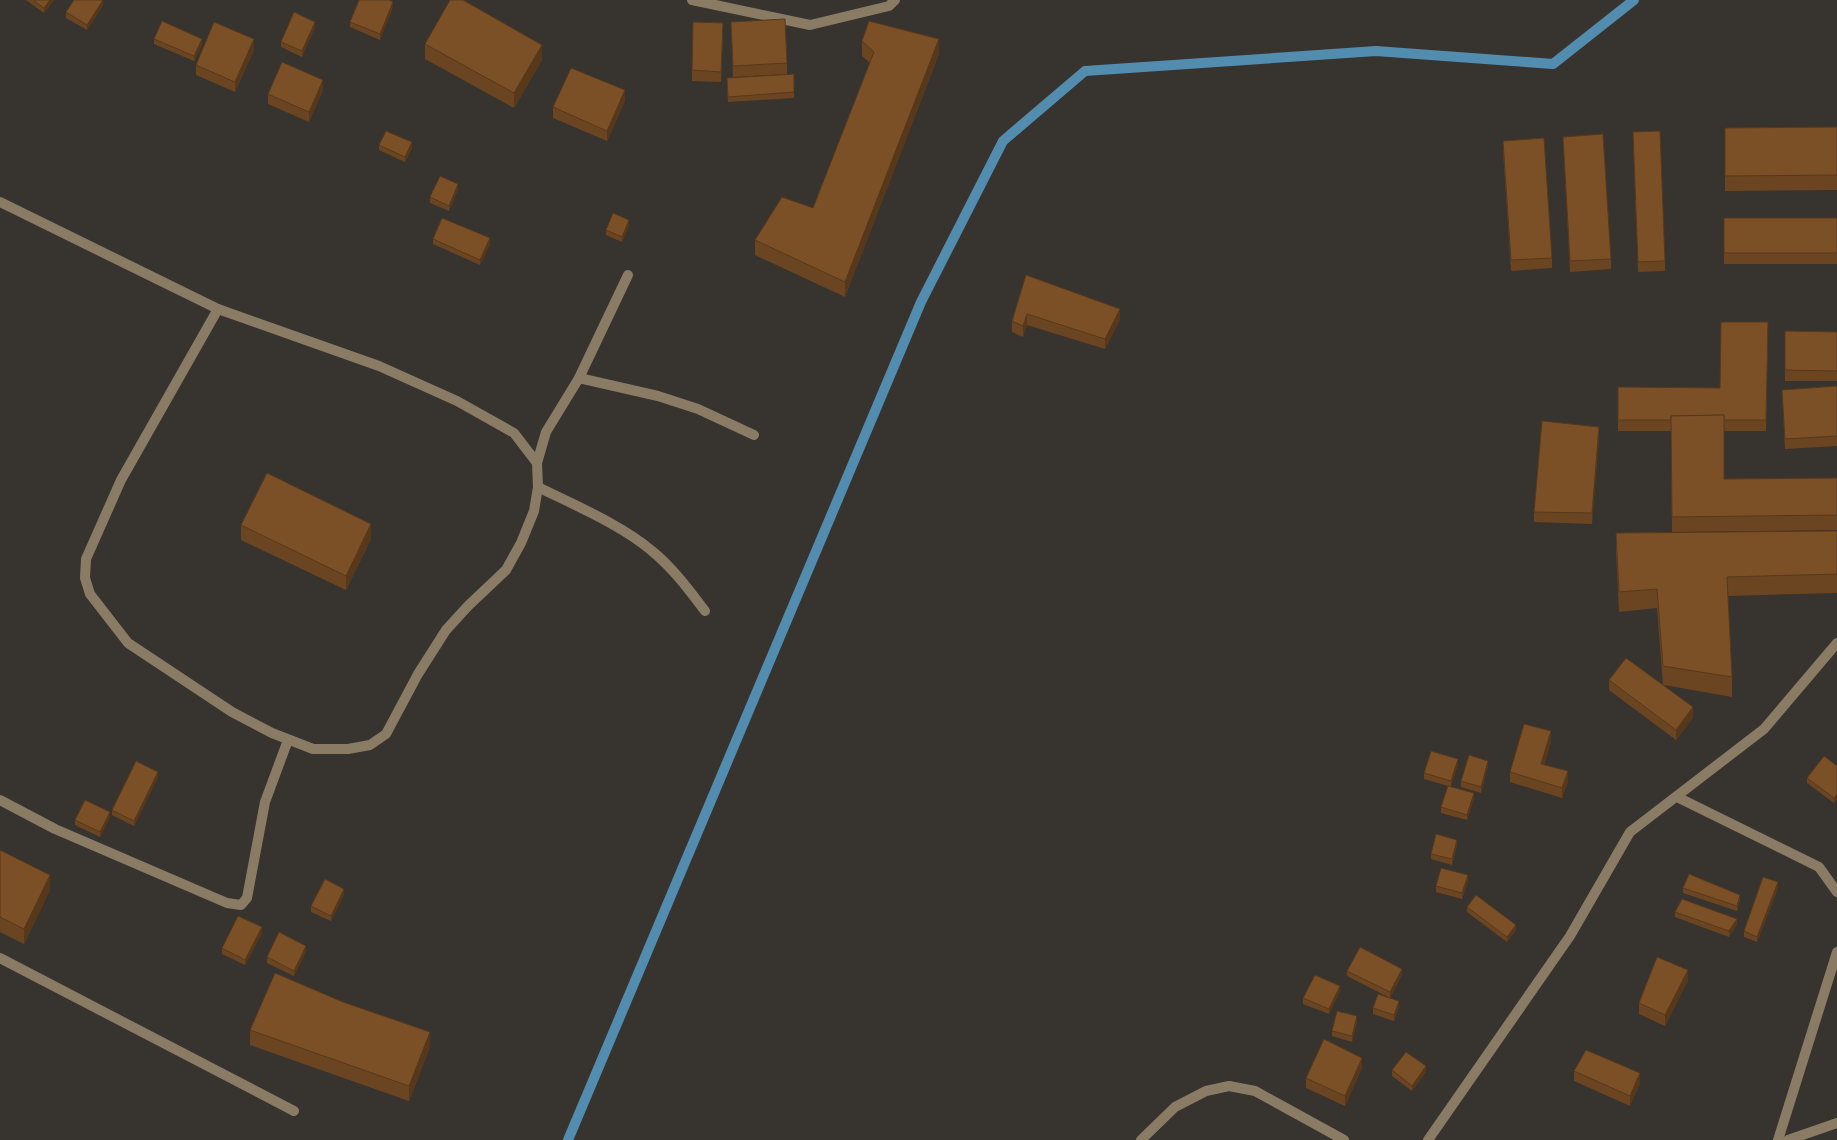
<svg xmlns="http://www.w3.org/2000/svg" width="1837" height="1140" font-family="'Open Sans',sans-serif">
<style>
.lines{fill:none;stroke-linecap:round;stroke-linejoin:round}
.stream{stroke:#528db0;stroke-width:10}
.service{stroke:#8a7b65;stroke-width:10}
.minor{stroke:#8a7b65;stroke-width:10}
.wall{fill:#6b4522}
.shaded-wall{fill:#57381b}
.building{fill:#7c5027;stroke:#57381b}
</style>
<rect width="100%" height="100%" fill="#37332f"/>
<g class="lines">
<!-- stream -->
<path class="stream" d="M568,1140L921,302L1003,141L1085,71L1376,51L1553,64L1634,0"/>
<!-- service -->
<g class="service">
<path d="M0,202L218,309"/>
<path d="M579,378L628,275"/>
<path d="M537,463L514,433L457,401L379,366L218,309L121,480L86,559L85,578L90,594L128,643L232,712L272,733L313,749H348L370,745L386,734L418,674L446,630L468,606L506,570L521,543L534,511L538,487L537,463L546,432L579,378L658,396L698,409L754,435"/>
<path d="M538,487C574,505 622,525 652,551C673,568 689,590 705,611"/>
<path d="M0,800L55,829L227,903L241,905L247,898L265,802L288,740"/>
</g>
<!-- minor -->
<g class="minor">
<path d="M692,0L810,25L889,6L895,0"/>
<path d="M1677,797L1819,867L1837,892"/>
<path d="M0,958L294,1111"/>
<path d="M1141,1140L1175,1107L1206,1091L1229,1086L1255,1091L1344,1140"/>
<path d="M1428,1140L1570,936L1630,832L1764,729L1837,643"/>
<path d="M1778,1140L1837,952"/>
<path d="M1788,1140L1837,1123"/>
</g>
</g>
<!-- wall -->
<g class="wall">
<path d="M26,0H54L44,13Z"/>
<path d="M103,5L87,30L66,18V12Z"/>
<path d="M393,7L380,40L350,27V22Z"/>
<path d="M731,22L787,63V74L733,77Z"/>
<path d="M315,27L302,57L281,47V42Z"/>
<path d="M723,33L721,82L692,81V70Z"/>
<path d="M154,39L202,44L194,61L154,44Z"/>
<path d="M862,41L939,54L845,297L755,255V240L813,208L870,63L862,56Z"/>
<path d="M425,44L542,60L514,108L425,59Z"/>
<path d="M254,50L235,92L196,75V65Z"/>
<path d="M794,74V98L728,102L727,83Z"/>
<path d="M323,90L309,122L268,104V94Z"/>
<path d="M625,101L607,141L553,118V107Z"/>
<path d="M1837,127V190L1725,191V128Z"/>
<path d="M1563,137L1611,259V269L1570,272Z"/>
<path d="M1503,141L1552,258V268L1511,271L1503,151Z"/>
<path d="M1633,142L1665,261V271L1638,272Z"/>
<path d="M379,145L412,148L405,162L379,150Z"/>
<path d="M458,189L449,211L430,203V197Z"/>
<rect x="1724" y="218" width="113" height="46"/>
<path d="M629,226L622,242L606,235V230Z"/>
<path d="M433,239L490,244L480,265L433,244Z"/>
<path d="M1026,275L1120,319L1105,349L1027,325L1023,337L1012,332V321Z"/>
<path d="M1785,331L1837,332V381H1785Z"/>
<path d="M1768,333L1766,431H1724V479L1837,478V530L1672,532L1671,431H1618V387L1720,388Z"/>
<path d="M1837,386V446L1785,449L1782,390Z"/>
<path d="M1599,437L1592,524L1534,522V512Z"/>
<path d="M241,525L371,539L346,590L241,540Z"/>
<path d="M1837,531V593L1728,596L1732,677V697L1664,685L1693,718L1676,740L1609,690V680L1663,685L1657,608L1619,612L1616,552V533Z"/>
<path d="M1551,742L1544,765L1568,782L1562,798L1510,782V772Z"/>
<path d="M1458,764L1451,787L1474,798L1467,820L1441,813V807L1448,786L1424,779V773Z"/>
<path d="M1488,766L1481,793L1461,787V781Z"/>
<path d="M1837,766V799L1834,803L1807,783V778Z"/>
<path d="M158,777L134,826L112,815V810Z"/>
<path d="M110,817L100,837L75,825V820Z"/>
<path d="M1457,845L1452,865L1431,859V854Z"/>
<path d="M0,850L50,890L24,944L0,932Z"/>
<path d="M1468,881L1462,899L1436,892V886Z"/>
<path d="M1683,888L1740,900L1737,911L1683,893Z"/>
<path d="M1778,888L1757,942L1744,937V931Z"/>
<path d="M344,894L331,921L311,912V906Z"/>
<path d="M1467,907L1516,930L1507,942L1467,912Z"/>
<path d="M1675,912L1737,924L1729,937L1675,917Z"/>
<path d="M262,933L245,965L222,954V948Z"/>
<path d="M306,951L294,976L267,963V957Z"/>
<path d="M1347,971L1402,974L1390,998L1347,976Z"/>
<path d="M1688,980L1665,1026L1639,1014V1003Z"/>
<path d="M1340,991L1329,1014L1303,1004V998Z"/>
<path d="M343,1002L430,1047L409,1101L250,1045V1030Z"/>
<path d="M1399,1006L1394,1021L1373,1014V1008Z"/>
<path d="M1357,1022L1352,1042L1332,1036V1031Z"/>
<path d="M1362,1068L1345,1106L1306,1088V1078Z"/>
<path d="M1392,1070L1426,1072L1412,1091L1392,1076Z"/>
<path d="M1574,1071L1640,1083L1630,1106L1574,1081Z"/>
</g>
<!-- shaded-wall -->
<g class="shaded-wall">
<path d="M50,0H54L44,13V8Z"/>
<path d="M103,0V5L87,30V25Z"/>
<path d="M393,2V7L380,40V34Z"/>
<path d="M315,22V27L302,57V51Z"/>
<path d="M202,39V44L194,61V56Z"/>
<path d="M254,39V50L235,92V82Z"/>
<path d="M939,39V54L845,297V282Z"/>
<path d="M542,45V60L514,108V93Z"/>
<path d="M323,80V90L309,122V112Z"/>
<path d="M625,90V101L607,141V131Z"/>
<path d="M412,142V148L405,162V157Z"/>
<path d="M458,184V189L449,211V206Z"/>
<path d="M629,220V226L622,242V237Z"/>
<path d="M490,238V244L480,265V260Z"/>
<path d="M1120,309V319L1105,349V339Z"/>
<path d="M1027,314V325L1023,337V326Z"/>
<path d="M1599,427V437L1592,524V513Z"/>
<path d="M371,524V539L346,590V576Z"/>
<path d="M1693,707V718L1676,740V730Z"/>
<path d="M1551,731V742L1541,774V764Z"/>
<path d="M1458,759V764L1451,787V781Z"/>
<path d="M1488,761V766L1481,793V787Z"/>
<path d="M1568,771V782L1562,798V788Z"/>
<path d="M158,772V777L134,826V821Z"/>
<path d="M1474,793V798L1467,820V815Z"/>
<path d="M1837,794V799L1834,803V798Z"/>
<path d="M110,812V817L100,837V832Z"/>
<path d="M1457,840V845L1452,865V859Z"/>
<path d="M50,875V890L24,944V929Z"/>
<path d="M1468,875V881L1462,899V893Z"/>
<path d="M1778,882V888L1757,942V937Z"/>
<path d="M344,889V894L331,921V916Z"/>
<path d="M1740,895V900L1737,911V906Z"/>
<path d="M1737,919V924L1729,937V931Z"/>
<path d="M1516,925V930L1507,942V937Z"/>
<path d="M262,927V933L245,965V960Z"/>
<path d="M306,946V951L294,976V971Z"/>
<path d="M1402,969V974L1390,998V992Z"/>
<path d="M1688,970V980L1665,1026V1015Z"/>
<path d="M1340,986V991L1329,1014V1009Z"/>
<path d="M1399,1001V1006L1394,1021V1015Z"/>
<path d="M1357,1016V1022L1352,1042V1036Z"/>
<path d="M430,1032V1047L409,1101V1086Z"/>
<path d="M1362,1058V1068L1345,1106V1096Z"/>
<path d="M1426,1066V1072L1412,1091V1086Z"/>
<path d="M1640,1073V1083L1630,1106V1096Z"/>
</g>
<!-- building -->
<g class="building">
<path d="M33,0H50L44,8Z"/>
<path d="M74,0H103L87,25L66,12Z"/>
<path d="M359,0H389L393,2L380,34L350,22Z"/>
<path d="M450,0H463L542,45L514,93L425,44Z"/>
<path d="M294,12L315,22L302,51L281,42Z"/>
<path d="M785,19L787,63L733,66L731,22Z"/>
<path d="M162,21L202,39L194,56L154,39Z"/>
<path d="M869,21L939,39L845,282L755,240L782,197L813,208L874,52L862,41Z"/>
<path d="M214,22L254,39L235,82L196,65Z"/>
<path d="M693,22L723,23L721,72L692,70Z"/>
<path d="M282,62L323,80L309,112L268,94Z"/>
<path d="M571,68L625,90L607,131L553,107Z"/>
<path d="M794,74V92L728,97L727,78Z"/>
<path d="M1837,127V175L1725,176V128Z"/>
<path d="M386,131L412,142L405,157L379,145Z"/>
<path d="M1660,131L1665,261L1638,262L1633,132Z"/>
<path d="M1603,134L1611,259L1570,261L1563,137Z"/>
<path d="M1544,138L1552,258L1511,260L1503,141Z"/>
<path d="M440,176L458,184L449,206L430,197Z"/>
<path d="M613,213L629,220L622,237L606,230Z"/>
<path d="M442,218L490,238L480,260L433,239Z"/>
<rect x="1724" y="218" width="113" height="35"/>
<path d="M1026,275L1120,309L1105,339L1027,314L1023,326L1012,321Z"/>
<path d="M1721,322H1768L1766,420H1724V415L1671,416V420H1618V387L1720,388Z"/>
<path d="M1785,331L1837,332V371L1785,370Z"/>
<path d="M1837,386V436L1785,439L1782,390Z"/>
<path d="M1724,415V479L1837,478V515L1672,517L1671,416Z"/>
<path d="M1542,421L1599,427L1592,513L1534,512Z"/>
<path d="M267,473L371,524L346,576L241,525Z"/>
<path d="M1837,531V574L1727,577L1732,677L1663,666L1657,589L1619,592L1616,533Z"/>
<path d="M1626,658L1693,707L1676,730L1609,680Z"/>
<path d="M1524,724L1551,731L1541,764L1568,771L1562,788L1510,772Z"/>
<path d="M1431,751L1458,759L1451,781L1424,773Z"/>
<path d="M1469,755L1488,761L1481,787L1461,781Z"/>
<path d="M1824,756L1837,766V794L1834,798L1807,778Z"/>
<path d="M136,761L158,772L134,821L112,810Z"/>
<path d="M1448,786L1474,793L1467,815L1441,807Z"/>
<path d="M85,800L110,812L100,832L75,820Z"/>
<path d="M1436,834L1457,840L1452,859L1431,854Z"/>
<path d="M0,850L50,875L24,929L0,917Z"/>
<path d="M1441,868L1468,875L1462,893L1436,886Z"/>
<path d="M1689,874L1740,895L1737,906L1683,888Z"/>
<path d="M1763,877L1778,882L1757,937L1744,931Z"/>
<path d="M325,879L344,889L331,916L311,906Z"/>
<path d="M1476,895L1516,925L1507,937L1467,907Z"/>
<path d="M1682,899L1737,919L1729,931L1675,912Z"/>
<path d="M238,916L262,927L245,960L222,948Z"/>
<path d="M279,932L306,946L294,971L267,957Z"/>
<path d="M1360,947L1402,969L1390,992L1347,971Z"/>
<path d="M1657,957L1688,970L1665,1015L1639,1003Z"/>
<path d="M275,973L343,1002L430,1032L409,1086L250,1030Z"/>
<path d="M1315,975L1340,986L1329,1009L1303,998Z"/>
<path d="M1378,994L1399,1001L1394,1015L1373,1008Z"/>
<path d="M1337,1011L1357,1016L1352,1036L1332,1031Z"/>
<path d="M1324,1039L1362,1058L1345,1096L1306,1078Z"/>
<path d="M1586,1050L1640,1073L1630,1096L1574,1071Z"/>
<path d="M1406,1052L1426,1066L1412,1086L1392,1070Z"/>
</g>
</svg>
